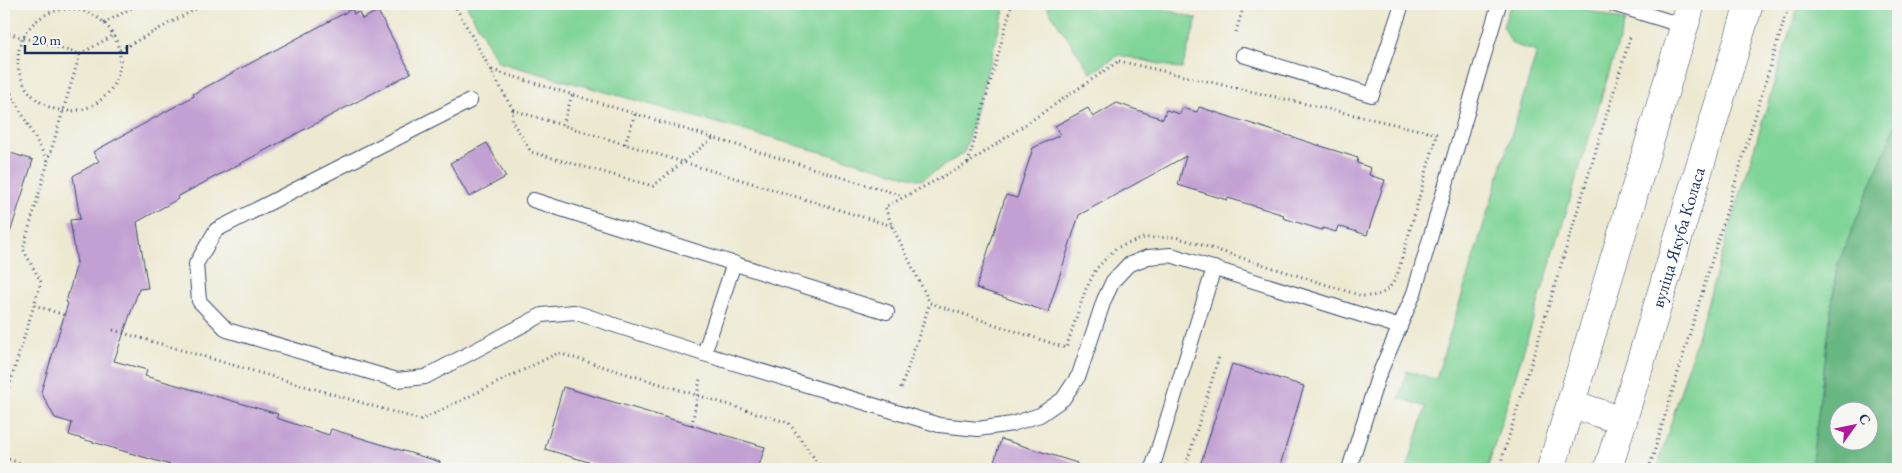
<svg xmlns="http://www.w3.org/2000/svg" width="1902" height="473" font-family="'EB Garamond',serif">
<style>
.green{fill:#7fd497;stroke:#4d827a}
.forest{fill:#67b680;stroke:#41726f;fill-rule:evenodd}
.building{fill:#c2a0d3}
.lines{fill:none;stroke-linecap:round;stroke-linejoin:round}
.lane-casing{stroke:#3a4b6f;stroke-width:16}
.street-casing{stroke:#3a4b6f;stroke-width:29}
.secondary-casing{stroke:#3a4b6f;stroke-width:29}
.path{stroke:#3a4b6f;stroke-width:3;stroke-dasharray:1 4;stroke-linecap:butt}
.lane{stroke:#fff;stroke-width:14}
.street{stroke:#fff;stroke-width:28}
.secondary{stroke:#fff;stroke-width:28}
.labels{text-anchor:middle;stroke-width:4;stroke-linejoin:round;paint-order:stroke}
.street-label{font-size:18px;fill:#1b2f5e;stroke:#f6f6f2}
</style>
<rect width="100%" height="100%" fill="#f6f6f2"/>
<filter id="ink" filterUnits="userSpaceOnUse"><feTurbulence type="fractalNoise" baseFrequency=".02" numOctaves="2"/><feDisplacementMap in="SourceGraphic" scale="10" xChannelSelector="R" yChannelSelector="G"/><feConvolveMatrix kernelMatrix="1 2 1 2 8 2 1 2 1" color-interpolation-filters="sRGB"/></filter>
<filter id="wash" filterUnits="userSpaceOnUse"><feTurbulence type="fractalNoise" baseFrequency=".0096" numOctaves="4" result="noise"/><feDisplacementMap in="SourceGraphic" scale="20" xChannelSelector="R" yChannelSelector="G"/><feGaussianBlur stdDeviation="1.12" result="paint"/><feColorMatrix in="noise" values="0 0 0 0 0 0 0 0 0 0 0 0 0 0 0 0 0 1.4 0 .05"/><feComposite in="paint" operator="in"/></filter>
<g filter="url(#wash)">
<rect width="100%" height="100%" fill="#ede9d1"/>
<!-- green -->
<g class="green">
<path d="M466,4H1006L964,153L921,180L498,62Z"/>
<path d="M1048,4H1148L1197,19L1182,69L1119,55L1091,73L1048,9Z"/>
<path d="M1518,4H1568L1625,21L1487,469H1407L1426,407L1399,398L1407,371L1436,379L1537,52L1512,44L1503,27L1509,9Z"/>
<path d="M1798,4H1898V119L1837,266L1811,469H1657Z"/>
</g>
<!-- forest -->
<path class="forest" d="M1898,119V469H1811L1837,266ZM1840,410H1870V440H1840Z"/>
<g id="blocks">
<!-- building -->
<g class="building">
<path d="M352,9L354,14L359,12L362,19L378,11L411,73L177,197L178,199L137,222L148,288L139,289L114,361L147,370L145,376L278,414L276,418L329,435L331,429L440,462L439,469H184L69,435L72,423L55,418L41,392L68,303L66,302L77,263L70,220L80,219L73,176L99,161L93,152L194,96L193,94Z"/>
<path d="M1117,103L1163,119L1166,110L1180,114L1182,108L1197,112L1199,107L1358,158L1357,163L1371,168L1369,175L1385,180L1367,235L1338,226L1336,232L1323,228L1322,230L1283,218L1284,215L1228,198L1227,200L1178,185L1186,156L1079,215L1048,312L976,288L1006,195L1017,198L1033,148L1060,135L1055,126L1088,108L1093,117Z"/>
<path d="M487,143L506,177L469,197L450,163Z"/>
<path d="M4,151L33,160L10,233L4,232Z"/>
<path d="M1232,364L1304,386L1279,469H1199Z"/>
<path d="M563,387L765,447L758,469H612L545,449Z"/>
<path d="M1001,439L1077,463L1076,469H992Z"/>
</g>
</g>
</g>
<g filter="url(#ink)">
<use href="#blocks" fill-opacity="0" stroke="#3a4b6f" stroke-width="1"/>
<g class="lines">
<defs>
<g id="lane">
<path d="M1613,4L1684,26"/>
<path d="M1243,55L1372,95L1402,4"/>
<path d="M470,101L216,230L196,264L199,301L227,330L397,380L425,377L542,315L574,312L704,354L939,425L978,429L1012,424L1040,415L1063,399L1079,375L1104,300L1113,281L1128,265L1148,257L1171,255L1400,327"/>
<path d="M533,200L887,312"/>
<path d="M704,354L734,263"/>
<path d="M1152,469L1214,268"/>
<path d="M1349,469L1378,377L1414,293L1499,4"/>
</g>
<path id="street" d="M1572,404L1623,421"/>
<g id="secondary">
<path d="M1551,469L1691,4"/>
<path id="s1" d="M1608,469L1749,4"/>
</g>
</defs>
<!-- lane casing -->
<use href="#lane" class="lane-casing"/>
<!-- street casing -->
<use href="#street" class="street-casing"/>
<!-- secondary casing -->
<use href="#secondary" class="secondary-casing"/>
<!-- path -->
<g class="path">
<path d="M454,4L513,110L512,121L531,152L653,186L713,138"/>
<path d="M1153,5L1154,4"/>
<circle cx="69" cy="60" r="51"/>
<path d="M104,23L139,4"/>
<path d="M4,32L80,54L48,161"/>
<path d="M1236,32L1244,4"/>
<path d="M120,50L205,4"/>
<path d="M80,54L114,35"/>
<path d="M1119,61L1437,134L1397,276C1388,292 1381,297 1362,296L1176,237L1144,238L1116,248L1096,269L1085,291L1066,348L930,303L892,226L885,207L967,164Z"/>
<path d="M492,70L903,196"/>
<path d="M4,80L48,162L23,249L41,282L4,403"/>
<path d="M513,110L892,226"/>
<path d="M563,125L572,95"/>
<path d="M625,144L635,114"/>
<path d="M968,163L1012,4"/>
<path d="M34,305L64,315"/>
<path d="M113,330L421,420L558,353L789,423L822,469"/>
<path d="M901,388L930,303"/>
<path d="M692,425L700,379"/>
<path d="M4,458L40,469"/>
<path d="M1185,469L1219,357"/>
<path d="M1499,469L1631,35"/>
<path d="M1649,469L1789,4"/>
</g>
<!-- lane -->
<use href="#lane" class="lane"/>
<!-- street -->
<use href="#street" class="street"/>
<!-- secondary -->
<use href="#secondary" class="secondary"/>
</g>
</g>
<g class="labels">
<!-- street labels -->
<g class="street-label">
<text dy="6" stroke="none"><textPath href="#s1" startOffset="242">вуліца Якуба Коласа</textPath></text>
</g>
</g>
<!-- margin -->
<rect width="1902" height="473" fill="none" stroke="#f6f6f2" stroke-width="20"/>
<!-- north arrow -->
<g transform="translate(1854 426) rotate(57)"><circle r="24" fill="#f6f6f2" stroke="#9ea6b7"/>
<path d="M0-4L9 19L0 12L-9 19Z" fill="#b5179e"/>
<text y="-8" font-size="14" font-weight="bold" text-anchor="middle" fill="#1b2f5e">С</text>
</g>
<!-- scale -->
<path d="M25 45v8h102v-8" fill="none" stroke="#1b2f5e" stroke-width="2.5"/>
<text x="32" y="45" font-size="15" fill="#1b2f5e" stroke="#f6f6f2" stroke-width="4" paint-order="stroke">20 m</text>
</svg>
